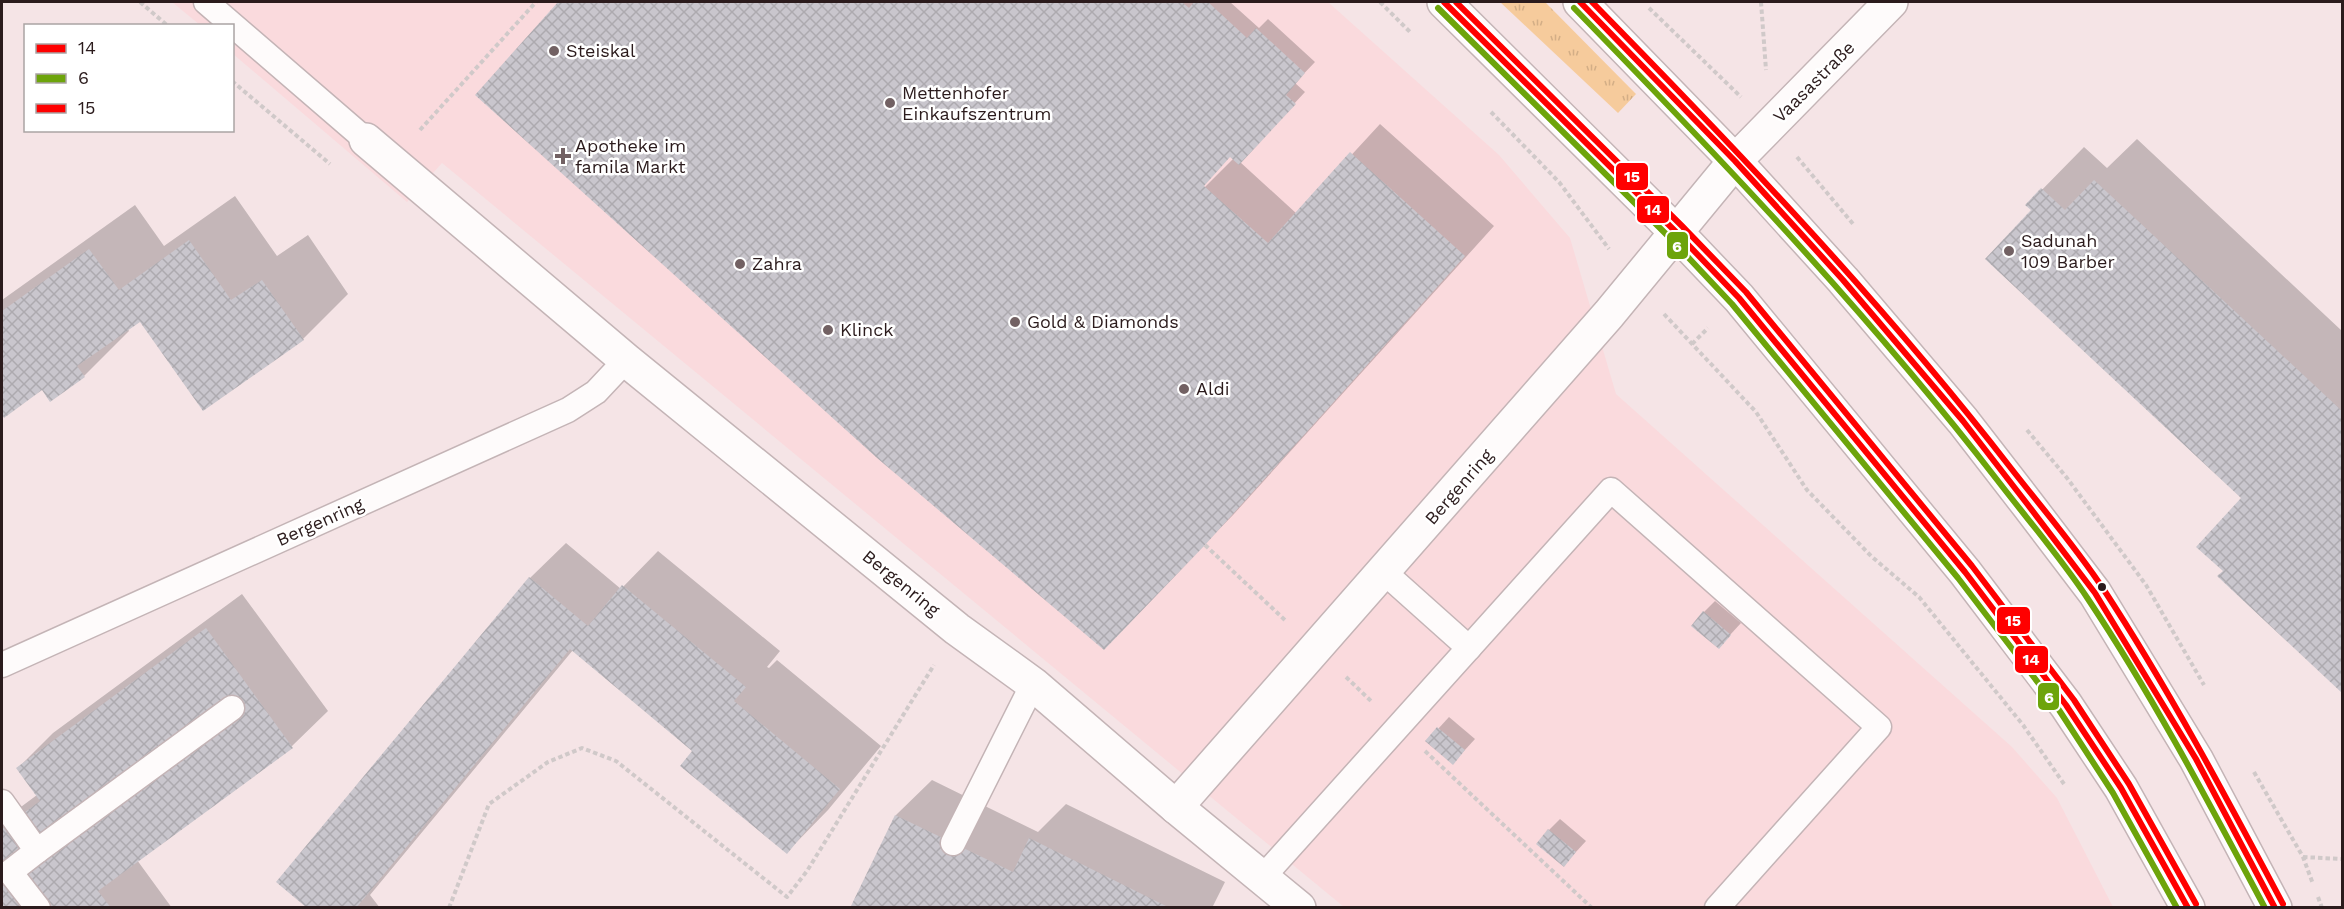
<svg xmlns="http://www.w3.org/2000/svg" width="2344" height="909" font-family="'Work Sans',sans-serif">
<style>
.built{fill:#fadadd}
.grass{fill:url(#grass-tufts)}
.shadow{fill:#0003;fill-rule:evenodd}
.building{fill:url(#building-cross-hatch)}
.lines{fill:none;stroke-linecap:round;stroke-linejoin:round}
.lane-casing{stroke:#c4b4b6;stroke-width:27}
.street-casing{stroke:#c4b4b6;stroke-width:36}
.secondary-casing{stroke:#c4b4b6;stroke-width:36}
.path{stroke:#d0c9c9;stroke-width:4;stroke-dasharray:4.5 3;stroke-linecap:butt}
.lane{stroke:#fefbfb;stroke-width:24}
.street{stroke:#fefbfb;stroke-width:33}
.secondary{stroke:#fefbfb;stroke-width:33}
.bus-1-casing{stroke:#fff;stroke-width:10}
.bus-2-casing{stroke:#fff;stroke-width:10}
.bus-3-casing{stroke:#fff;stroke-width:10}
.bus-1{stroke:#f00;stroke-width:6}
.bus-2{stroke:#6da40b;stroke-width:6}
.bus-3{stroke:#f00;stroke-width:6}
.poi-dot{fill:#726163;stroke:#fff;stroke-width:2}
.bus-dot{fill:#2b1b1c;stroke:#fff;stroke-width:2}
.labels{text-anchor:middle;stroke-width:5;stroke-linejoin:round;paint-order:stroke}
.poi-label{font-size:18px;fill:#2b1b1c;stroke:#fff;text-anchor:start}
.street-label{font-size:18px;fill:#2b1b1c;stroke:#fff}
.line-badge{stroke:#fff;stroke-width:2}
.badge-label{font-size:16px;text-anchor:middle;font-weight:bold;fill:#fff}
</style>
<defs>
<pattern id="grass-tufts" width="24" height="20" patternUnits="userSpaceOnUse" patternTransform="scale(1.5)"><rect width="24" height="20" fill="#f6cb9c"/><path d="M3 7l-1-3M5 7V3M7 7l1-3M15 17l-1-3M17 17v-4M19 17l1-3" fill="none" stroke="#d3ae86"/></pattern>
<pattern id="building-cross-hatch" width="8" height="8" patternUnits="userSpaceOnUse" patternTransform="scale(1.5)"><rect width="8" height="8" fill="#c9c6cd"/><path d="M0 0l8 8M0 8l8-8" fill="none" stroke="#adaaaf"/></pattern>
</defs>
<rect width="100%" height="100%" fill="#f5e4e6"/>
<!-- built -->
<path class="built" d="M172,2H1328L1499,155L1570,238L1616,394L2012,747L2057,798L2113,907H1344L442,163L407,202L233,54L232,26L200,25Z"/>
<!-- grass -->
<path class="grass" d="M1500,2H1545L1636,94L1618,113Z"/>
<!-- shadow -->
<g class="shadow">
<path d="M562,2H1230L1259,28L1268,19L1315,62L1295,83L1305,92L1240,162L1297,214L1380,124L1494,226L1234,514L1133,618L477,94ZM1231,155L1234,158L1203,189L1202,187Z"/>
<path d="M2137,139L2342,331V691L2219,576L2225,571L2244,497L2033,210L2027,205L2084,147L2107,168Z"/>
<path d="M235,196L277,256L308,235L348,294L303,339L141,320L128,329L129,331L84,376L42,388L4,416L2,412V300L135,205L164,246Z"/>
<path d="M566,543L621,589L658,551L780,651L767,667L769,668L777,660L881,746L828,810L787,852L694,751L573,650L370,895L380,908H308L278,882L530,578Z"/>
<path d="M242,594L328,711L292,746L137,860L172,908H2V821L37,795L18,768L53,733Z"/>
<path d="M1715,601L1741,623L1719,647L1704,612Z"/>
<path d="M1449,717L1475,739L1453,763L1427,741Z"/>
<path d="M932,780L1038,832L1066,804L1225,882L1212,908H851L896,815Z"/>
<path d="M1560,819L1586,841L1564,865L1549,830Z"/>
</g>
<!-- building -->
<g class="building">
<path d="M558,2H1182L1189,8L1194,2H1208L1247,38L1256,28L1305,73L1286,95L1296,104L1239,165L1230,157L1204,186L1268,243L1350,152L1465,256L1205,545L1104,650L877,458L475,95Z"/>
<path d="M2094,180L2342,411V693L2217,576L2223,571L2196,547L2241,498L1985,259L2031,210L2025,205L2041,188L2065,210Z"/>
<path d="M189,240L231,300L262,280L304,340L203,411L140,322L77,366L85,377L50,402L42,390L4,418L2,414V311L89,249L119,290Z"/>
<path d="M529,577L588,626L622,585L746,687L734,701L840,789L787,854L680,766L692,751L570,649L356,908H307L276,882Z"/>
<path d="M1703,611L1731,635L1719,649L1691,626Z"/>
<path d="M206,628L293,748L98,891L111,908H2V829L40,801L16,768Z"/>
<path d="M1437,727L1465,750L1453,765L1425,741Z"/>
<path d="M895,815L1013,872L1029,838L1170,908H850Z"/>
<path d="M1548,829L1576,852L1564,867L1536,844Z"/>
</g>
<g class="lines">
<defs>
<g id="lane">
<path d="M206,2L366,140"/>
<path d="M1384,572L1469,648"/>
<path d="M2,665L568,410L596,392L626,360"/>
<path d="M2,802L37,851L232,708"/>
<path d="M953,843L1033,684"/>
<path d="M37,851L10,872L38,908"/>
<path d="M1262,878L1611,490L1879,727L1717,908"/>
</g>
<g id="street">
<path d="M366,140L626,360L957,629L1033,684L1176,807L1299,908"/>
<path d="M1176,807L1609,314L1735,161L1891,2"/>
</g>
<g id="secondary">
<path d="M1444,2L1676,232L1739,298L1965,572L2066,705L2121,788L2188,908"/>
<path d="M1580,2L1735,161L1843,280L1963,421L2028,505L2095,593L2196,759L2275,908"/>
</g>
</defs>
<!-- lane casing -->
<use href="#lane" class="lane-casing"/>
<!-- street casing -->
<use href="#street" class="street-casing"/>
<!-- secondary casing -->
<use href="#secondary" class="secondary-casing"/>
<!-- path -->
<g class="path">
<path d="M140,2L168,26"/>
<path d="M1380,2L1411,33"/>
<path d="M1761,2L1766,70"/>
<path d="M1649,8L1741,97"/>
<path d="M232,81L330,164"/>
<path d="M1491,112L1559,182L1609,249"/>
<path d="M420,130L536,2"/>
<path d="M1797,157L1854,225"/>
<path d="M1664,314L1756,412L1807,490L1871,556L1919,597L2023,725L2064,784"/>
<path d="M1692,344L1708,328"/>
<path d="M2027,430L2067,478L2146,585L2204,685"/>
<path d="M1205,545L1286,621"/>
<path d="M1346,677L1371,701"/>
<path d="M1425,751L1592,908"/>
<path d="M2254,772L2303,857L2313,884"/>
<path d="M2303,857L2342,859"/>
<path d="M2318,897L2322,908"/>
<path d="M449,908L489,804L548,762L582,748L616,761L787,897L807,871L934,665"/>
</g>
<!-- lane -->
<use href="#lane" class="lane"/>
<!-- street -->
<use href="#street" class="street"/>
<!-- secondary -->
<use href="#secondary" class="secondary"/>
<defs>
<g id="bus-1">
<path d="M1444,2L1676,232L1739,298L1965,572L2066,705L2121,788L2188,908"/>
<path d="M1580,2L1735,161L1843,280L1963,421L2028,505L2095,593L2196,759L2275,908"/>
</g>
<g id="bus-2">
<path d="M1438,8L1670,238L1732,304L1958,578L2059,710L2113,793L2177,908"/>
<path d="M1574,8C1722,160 1868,313 1998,481C2028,520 2061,558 2088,599C2154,698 2209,803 2265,908"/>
</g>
<g id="bus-3">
<path d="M1456,2L1682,226L1746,292L1972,566L2074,700L2129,784L2196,904"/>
<path d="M1592,2C1738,151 1882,302 2010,467C2041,507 2076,547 2104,590C2170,691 2226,797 2283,904"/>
</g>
</defs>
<!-- bus-1 casing -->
<use href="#bus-1" class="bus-1-casing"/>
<!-- bus-2 casing -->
<use href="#bus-2" class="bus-2-casing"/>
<!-- bus-3 casing -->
<use href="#bus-3" class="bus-3-casing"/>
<!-- bus-1 -->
<use href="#bus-1" class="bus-1"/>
<!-- bus-2 -->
<use href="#bus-2" class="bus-2"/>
<!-- bus-3 -->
<use href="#bus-3" class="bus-3"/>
</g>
<!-- markers -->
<g class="poi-dot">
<circle cx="554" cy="51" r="6"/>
<circle cx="890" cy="103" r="6"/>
<path d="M560 147h6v6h6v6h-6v6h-6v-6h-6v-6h6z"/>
<circle cx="2009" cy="251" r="6"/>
<circle cx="740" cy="264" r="6"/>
<circle cx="1015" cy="322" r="6"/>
<circle cx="828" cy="330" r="6"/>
<circle cx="1184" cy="389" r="6"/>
</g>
<circle class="bus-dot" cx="2102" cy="587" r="5"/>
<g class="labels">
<!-- poi labels -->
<g class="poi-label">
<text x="566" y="57">Steiskal</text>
<text x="902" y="99">Mettenhofer<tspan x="902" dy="21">Einkaufszentrum</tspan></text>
<text x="575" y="152">Apotheke im<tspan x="575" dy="21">famila Markt</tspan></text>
<text x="2021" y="247">Sadunah<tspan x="2021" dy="21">109 Barber</tspan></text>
<text x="752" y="270">Zahra</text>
<text x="1027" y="328">Gold &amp; Diamonds</text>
<text x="840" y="336">Klinck</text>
<text x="1196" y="395">Aldi</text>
</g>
<!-- street labels -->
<g class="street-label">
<text transform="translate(1814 82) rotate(-45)" y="6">Vaasastraße</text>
<text transform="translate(1459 487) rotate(-49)" y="6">Bergenring</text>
<text transform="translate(320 522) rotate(-24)" y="6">Bergenring</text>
<text transform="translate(901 583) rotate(39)" y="6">Bergenring</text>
</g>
</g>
<g class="line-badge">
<rect x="1615" y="162" width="34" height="29" rx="6" fill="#f00"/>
<rect x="1636" y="195" width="34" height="29" rx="6" fill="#f00"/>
<rect x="1666" y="231" width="23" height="29" rx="6" fill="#6da40b"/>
<rect x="1996" y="606" width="35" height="29" rx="6" fill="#f00"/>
<rect x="2014" y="645" width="35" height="29" rx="6" fill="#f00"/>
<rect x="2037" y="682" width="23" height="29" rx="6" fill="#6da40b"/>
</g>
<g class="badge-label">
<text x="1632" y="182">15</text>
<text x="1653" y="215">14</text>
<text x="1677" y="252">6</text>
<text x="2013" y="626">15</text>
<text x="2031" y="665">14</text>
<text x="2049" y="703">6</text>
</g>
<!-- border -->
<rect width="2344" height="909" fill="none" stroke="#2b1b1c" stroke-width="6"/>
<!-- legend -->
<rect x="24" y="24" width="210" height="108" fill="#ffffff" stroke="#aaa4a4" stroke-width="1.5"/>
<rect x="36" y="44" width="30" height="9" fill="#ff0000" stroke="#aaa4a4" stroke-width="1.5"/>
<text x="78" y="54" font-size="18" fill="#2b1b1c">14</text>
<rect x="36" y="74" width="30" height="9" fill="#6da40b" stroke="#aaa4a4" stroke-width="1.5"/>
<text x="78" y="84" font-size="18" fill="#2b1b1c">6</text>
<rect x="36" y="104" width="30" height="9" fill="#ff0000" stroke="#aaa4a4" stroke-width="1.5"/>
<text x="78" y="114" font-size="18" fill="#2b1b1c">15</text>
</svg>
